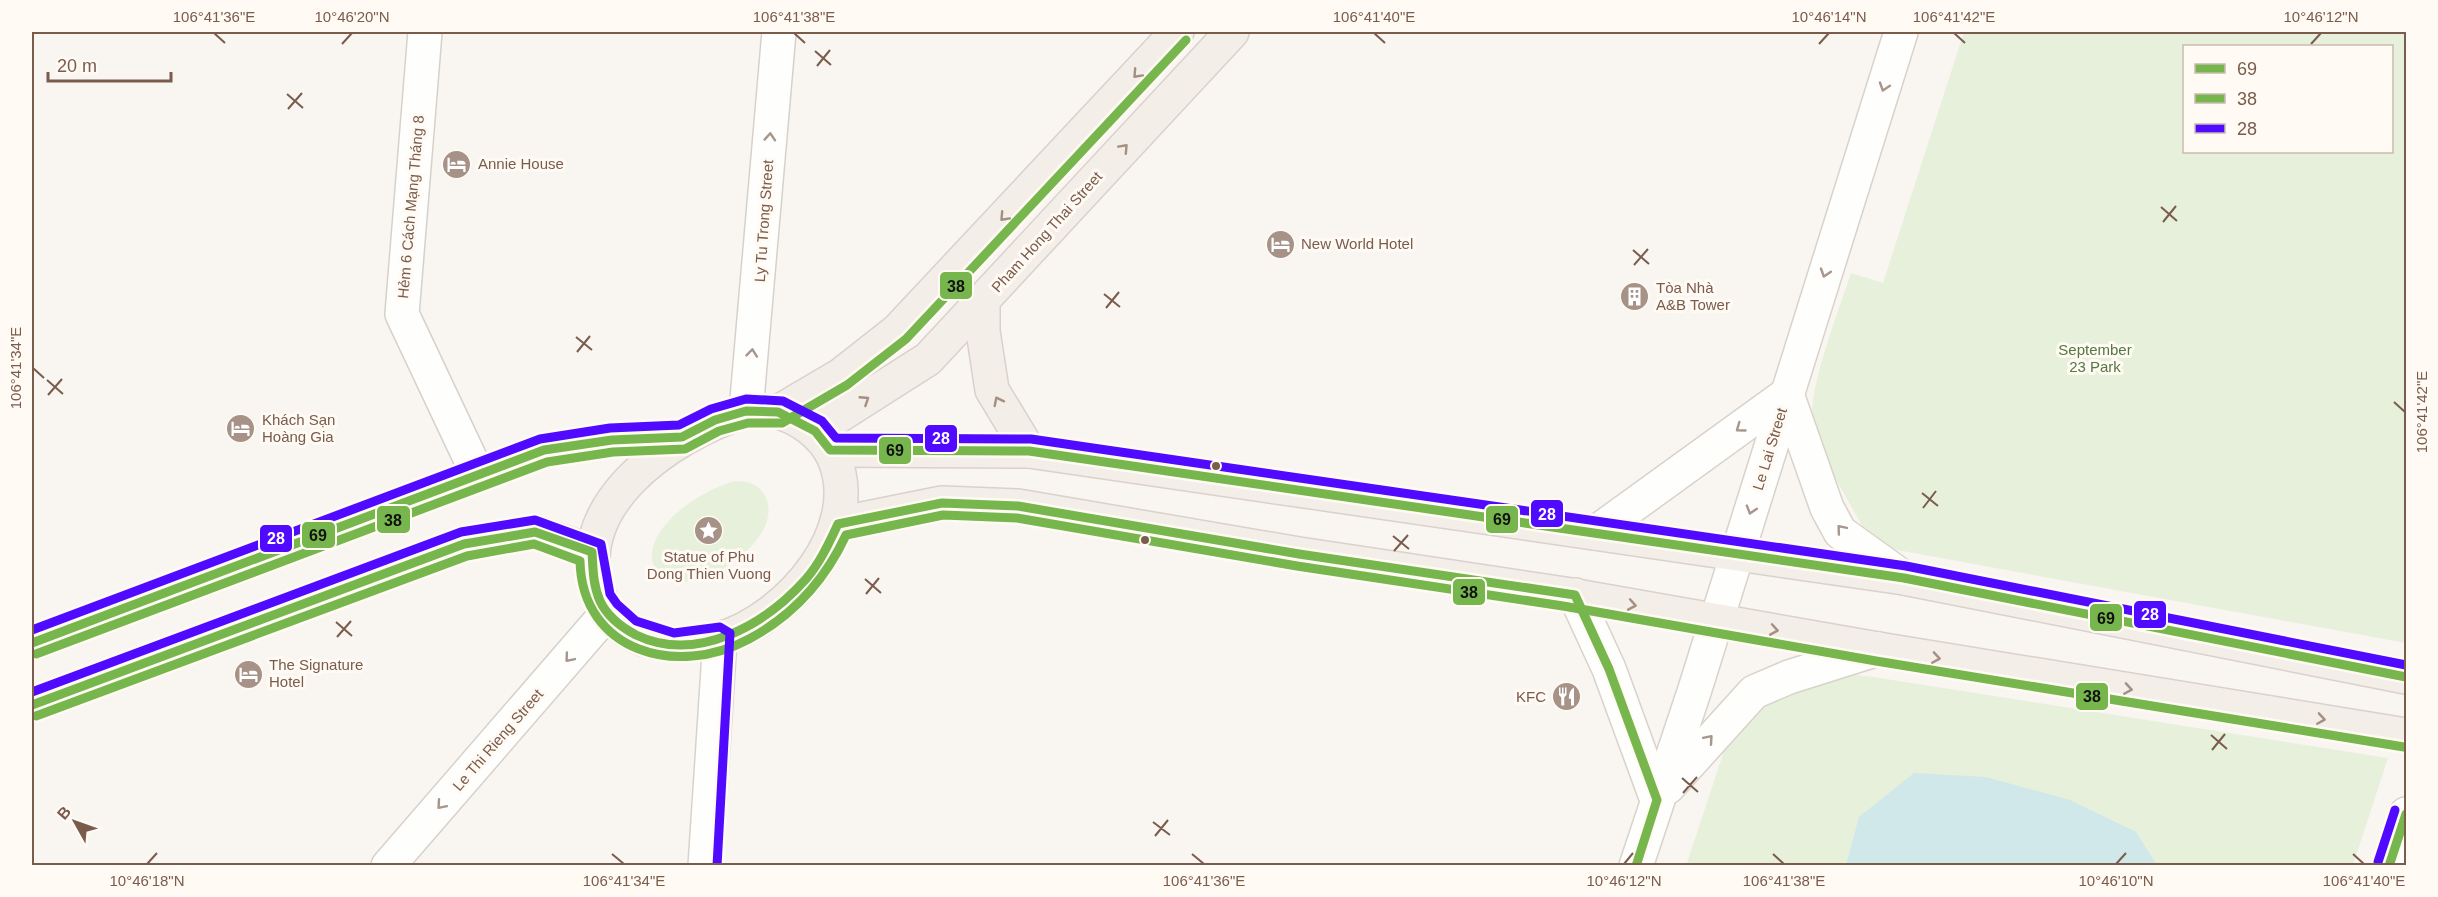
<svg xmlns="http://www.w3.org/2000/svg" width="2438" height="897" font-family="Helvetica,sans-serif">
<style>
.green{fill:#e7f0db;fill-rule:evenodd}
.water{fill:#d0e8ea}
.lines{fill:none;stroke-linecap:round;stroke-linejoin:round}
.minor-casing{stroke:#d7d1cb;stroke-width:36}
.tertiary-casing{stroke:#d7d1cb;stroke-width:36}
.secondary-casing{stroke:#d9d2cb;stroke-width:36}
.primary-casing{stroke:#dad1cc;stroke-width:36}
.minor{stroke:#fefefd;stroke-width:33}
.tertiary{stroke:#fefefd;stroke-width:33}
.secondary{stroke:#fefefd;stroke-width:33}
.primary{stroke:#f3eee8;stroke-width:33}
.bus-1-casing{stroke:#fffaf3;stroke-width:14}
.bus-2-casing{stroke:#fffaf3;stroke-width:14}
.bus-3-casing{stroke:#fffaf3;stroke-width:14}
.bus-1{stroke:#76b64d;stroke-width:9}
.bus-2{stroke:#76b64d;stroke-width:9}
.bus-3{stroke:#4f0aff;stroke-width:9}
.oneway{stroke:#a48f83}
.oneway2{stroke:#a8958b}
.ticks{fill:none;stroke:#7a5c4d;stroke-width:2}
.bus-dot{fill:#7a5c4d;stroke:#fffaf3;stroke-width:2}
.labels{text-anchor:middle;stroke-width:6;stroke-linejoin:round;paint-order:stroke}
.poi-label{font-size:15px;fill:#7a5c4d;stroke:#fffaf3;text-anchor:start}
.street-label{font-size:15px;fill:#7a5c4d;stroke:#fffaf3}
.park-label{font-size:15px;fill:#537a41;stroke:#fffaf3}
.line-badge{stroke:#fffaf3;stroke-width:2}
.badge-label{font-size:16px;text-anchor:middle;font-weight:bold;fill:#fff}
.pale-badge-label{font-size:16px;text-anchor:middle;font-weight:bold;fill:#111}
.neatline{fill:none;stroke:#7a5c4d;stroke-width:2}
.ticks-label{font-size:15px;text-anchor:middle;fill:#7a5c4d}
</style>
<rect width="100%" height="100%" fill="#f9f5f0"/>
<!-- green -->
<g class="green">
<path d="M1964,32H2406V643L1897,550C1882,546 1870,537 1861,524C1844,492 1820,456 1813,420C1807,392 1841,304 1851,273L1883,283ZM2184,46H2392V152H2184Z"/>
<path d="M735,481C748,481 759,484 765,496C782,529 734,566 707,577C682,588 642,580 654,544C665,514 706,489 735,481Z"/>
<path d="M1846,674L1873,677L2388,758L2353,865L1686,866L1724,751L1736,731L1770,696Z"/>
</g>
<!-- water -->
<path class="water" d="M1914,773L1986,777L2070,800L2136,832L2157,865H1846L1859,817Z"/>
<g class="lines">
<defs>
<path id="minor" d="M425,32L402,314L477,473"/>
<g id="tertiary">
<path d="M746,411L779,32"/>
<path d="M388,866L607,613"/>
</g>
<g id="secondary">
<path d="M1787,394L1827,508L1840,532L1904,578"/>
<path d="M1595,533L1787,394"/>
<path d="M1575,595L1609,669L1657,800"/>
<path d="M1668,787L1754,692L1789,677L1878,649"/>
<path d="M705,866L720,639"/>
<path d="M1636,866L1695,689L1901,32"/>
<path d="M2389,866L2406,814"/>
</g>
<g id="primary">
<path d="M983,302V331L992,390L1029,451"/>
<path d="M746,411C756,411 768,410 778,412C800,418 823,435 833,456C867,529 787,620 719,639C699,645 680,645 660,643C637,641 612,624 603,604C559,510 669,435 746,411Z"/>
<path d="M778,412L841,375L897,331L1177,32"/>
<path d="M815,431L928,359L1232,32"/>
<path d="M830,450L1029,451L1904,578L2406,677"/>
<path d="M838,524L942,503L1018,506L1299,554L1565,594L1878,649L2406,735"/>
<path d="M32,643L544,450L612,440L682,437"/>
<path d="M32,705L464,544L535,532L592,552"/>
</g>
</defs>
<!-- minor casing -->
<use href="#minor" class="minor-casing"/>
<!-- tertiary casing -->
<use href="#tertiary" class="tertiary-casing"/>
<!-- secondary casing -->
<use href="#secondary" class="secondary-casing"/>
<!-- primary casing -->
<use href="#primary" class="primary-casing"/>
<!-- minor -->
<use href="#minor" class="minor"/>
<!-- tertiary -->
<use href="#tertiary" class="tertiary"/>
<!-- secondary -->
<use href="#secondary" class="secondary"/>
<!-- primary -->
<use href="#primary" class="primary"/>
<defs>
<g id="bus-1">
<path d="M32,643L544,450L612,440L682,437L715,420L746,411L778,412L815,431L830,450L1029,451L1904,578L2406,677"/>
<path d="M32,705L464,544L535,532L592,552C593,569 593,585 600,601C607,616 621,627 636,635C697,664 765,625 806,579C820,563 829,543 838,524L942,503L1018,506L1299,554L1575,595L1609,669L1657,800L1636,866"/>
<path d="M2389,866L2406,814"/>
</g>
<g id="bus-2">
<path d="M36,654L547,462L613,452L685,449L719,431L748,423H782L847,385L906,339L1186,40"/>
<path d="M36,716L467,556L534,544L580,561C582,652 677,678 749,639C794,615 825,580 846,535L943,515L1017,518L1297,566L1563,606L1876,661L2404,747"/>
</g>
<g id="bus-3">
<path d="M32,630L540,439L610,428L679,425L711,409L746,399L783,401L822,421L836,438L1031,439L1906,566L2406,665"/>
<path d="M32,692L461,532L535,520L601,544L610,594L617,604L636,621L674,633L720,627L730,633L717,866"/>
<path d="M2378,862L2395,810"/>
</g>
</defs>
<!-- bus-1 casing -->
<use href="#bus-1" class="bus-1-casing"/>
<!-- bus-2 casing -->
<use href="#bus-2" class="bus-2-casing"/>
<!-- bus-3 casing -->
<use href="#bus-3" class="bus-3-casing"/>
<!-- bus-1 -->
<use href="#bus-1" class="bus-1"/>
<!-- bus-2 -->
<use href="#bus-2" class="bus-2"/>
<!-- bus-3 -->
<use href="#bus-3" class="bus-3"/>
</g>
<!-- one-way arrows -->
<defs><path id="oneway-chevron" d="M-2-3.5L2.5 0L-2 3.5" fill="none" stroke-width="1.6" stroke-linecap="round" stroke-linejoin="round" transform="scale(1.5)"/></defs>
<g class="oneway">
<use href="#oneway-chevron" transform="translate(1137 74) rotate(133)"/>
<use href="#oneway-chevron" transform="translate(1124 148) rotate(-47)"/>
<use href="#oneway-chevron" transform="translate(1004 217) rotate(133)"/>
<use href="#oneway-chevron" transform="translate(865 400) rotate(-33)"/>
<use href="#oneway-chevron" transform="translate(998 401) rotate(-117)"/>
<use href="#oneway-chevron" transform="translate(1632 605) rotate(10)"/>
<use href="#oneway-chevron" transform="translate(1774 630) rotate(10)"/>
<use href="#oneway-chevron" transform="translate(1936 658) rotate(9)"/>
<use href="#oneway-chevron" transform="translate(2128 689) rotate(9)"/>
<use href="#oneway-chevron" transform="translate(2321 719) rotate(9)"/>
</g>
<g class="oneway2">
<use href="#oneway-chevron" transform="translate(1884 87) rotate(108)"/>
<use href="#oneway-chevron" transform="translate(770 137) rotate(-86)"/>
<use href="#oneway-chevron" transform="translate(1825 273) rotate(108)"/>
<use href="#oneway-chevron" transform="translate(752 353) rotate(-84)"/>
<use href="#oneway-chevron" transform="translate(1740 428) rotate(144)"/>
<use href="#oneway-chevron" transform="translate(1751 510) rotate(107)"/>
<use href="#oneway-chevron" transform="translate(1841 529) rotate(-130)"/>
<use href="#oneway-chevron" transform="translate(569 658) rotate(130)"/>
<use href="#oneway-chevron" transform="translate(1709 739) rotate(-49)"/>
<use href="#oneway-chevron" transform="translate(441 805) rotate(131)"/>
</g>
<!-- ticks -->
<path class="ticks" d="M214,33L225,43M794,33L805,43M1374,33L1385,43M1954,33L1965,43M342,44L352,33M1819,44L1829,33M2311,44L2321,33M815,51L831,65M817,66L830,50M287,94L303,108M288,109L302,93M2161,207L2177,221M2163,222L2176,206M1633,250L1649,264M1634,265L1648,249M1104,294L1120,307M1106,308L1119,292M576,337L592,350M577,352L590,336M33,368L44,378M47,380L63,394M48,395L62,379M2394,402L2405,412M1922,493L1938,506M1923,508L1936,491M1393,536L1409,549M1394,551L1408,535M865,579L881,593M866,594L879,578M336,622L352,636M337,637L351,621M2211,735L2227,749M2212,750L2225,734M1682,778L1698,792M1683,793L1697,777M1153,822L1170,835M1155,836L1168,820M612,854L624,864M1192,854L1204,864M1773,854L1784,864M2353,854L2364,864M147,864L157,853M1624,864L1633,853M2116,864L2126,853"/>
<!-- icons -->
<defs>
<symbol id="hotel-disc" viewBox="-11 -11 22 22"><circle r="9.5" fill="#a69286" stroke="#fffaf3"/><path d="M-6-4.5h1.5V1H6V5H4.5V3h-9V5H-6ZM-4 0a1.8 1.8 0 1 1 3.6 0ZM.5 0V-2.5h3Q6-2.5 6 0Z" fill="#fff"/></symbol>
<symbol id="building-disc" viewBox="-11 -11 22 22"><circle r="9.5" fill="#a69286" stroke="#fffaf3"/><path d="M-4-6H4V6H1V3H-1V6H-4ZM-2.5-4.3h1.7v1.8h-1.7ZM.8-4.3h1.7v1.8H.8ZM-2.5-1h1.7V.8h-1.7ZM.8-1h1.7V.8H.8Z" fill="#fff"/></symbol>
<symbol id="sight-disc" viewBox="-11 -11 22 22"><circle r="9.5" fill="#a69286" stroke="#fffaf3"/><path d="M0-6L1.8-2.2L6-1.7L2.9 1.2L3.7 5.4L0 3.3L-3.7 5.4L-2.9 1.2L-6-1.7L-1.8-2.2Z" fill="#fff"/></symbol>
<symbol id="restaurant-disc" viewBox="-11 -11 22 22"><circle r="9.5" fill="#a69286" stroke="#fffaf3"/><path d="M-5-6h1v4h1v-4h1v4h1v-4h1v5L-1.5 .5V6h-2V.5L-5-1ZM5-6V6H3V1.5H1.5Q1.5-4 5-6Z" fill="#fff"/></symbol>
</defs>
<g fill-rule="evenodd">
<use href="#hotel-disc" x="440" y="148" width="33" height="33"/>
<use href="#hotel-disc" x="1264" y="228" width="33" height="33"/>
<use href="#building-disc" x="1618" y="280" width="33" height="33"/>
<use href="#hotel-disc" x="224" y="412" width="33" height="33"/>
<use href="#sight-disc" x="692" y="514" width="33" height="33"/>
<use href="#hotel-disc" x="232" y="658" width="33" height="33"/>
<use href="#restaurant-disc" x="1550" y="680" width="33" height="33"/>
</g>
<!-- markers -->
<g class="bus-dot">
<circle cx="1216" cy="466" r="5"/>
<circle cx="1145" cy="540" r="5"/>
</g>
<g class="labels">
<!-- poi labels -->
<g class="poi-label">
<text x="478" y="169">Annie House</text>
<text x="1301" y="249">New World Hotel</text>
<text x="1656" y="293">Tòa Nhà<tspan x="1656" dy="17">A&amp;B Tower</tspan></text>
<text x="262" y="425">Khách Sạn<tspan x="262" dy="17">Hoàng Gia</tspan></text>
<text x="709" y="562" text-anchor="middle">Statue of Phu<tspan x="709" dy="17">Dong Thien Vuong</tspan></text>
<text x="269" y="670">The Signature<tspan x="269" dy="17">Hotel</tspan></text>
<text x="1546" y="702" text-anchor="end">KFC</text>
</g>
<!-- street labels -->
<g class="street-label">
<text transform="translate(411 207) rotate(-85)" y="5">Hẻm 6 Cách Mạng Tháng 8</text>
<text transform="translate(764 221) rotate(-86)" y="5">Ly Tu Trong Street</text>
<text transform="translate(1047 232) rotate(-48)" y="5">Pham Hong Thai Street</text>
<text transform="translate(1770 449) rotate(-73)" y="5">Le Lai Street</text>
<text transform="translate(498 740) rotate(-49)" y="5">Le Thi Rieng Street</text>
</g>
<!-- park labels -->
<g class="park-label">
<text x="2095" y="355">September<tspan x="2095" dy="17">23 Park</tspan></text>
</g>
</g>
<g class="line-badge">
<rect x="939" y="271" width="34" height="29" rx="6" fill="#76b64d"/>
<rect x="924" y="424" width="34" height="29" rx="6" fill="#4f0aff"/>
<rect x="878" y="436" width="34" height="29" rx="6" fill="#76b64d"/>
<rect x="1530" y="499" width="34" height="29" rx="6" fill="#4f0aff"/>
<rect x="1485" y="505" width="34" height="29" rx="6" fill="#76b64d"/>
<rect x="376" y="505" width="35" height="29" rx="6" fill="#76b64d"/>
<rect x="301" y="521" width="35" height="28" rx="6" fill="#76b64d"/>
<rect x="259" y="524" width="34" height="29" rx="6" fill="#4f0aff"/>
<rect x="1452" y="578" width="34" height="28" rx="6" fill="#76b64d"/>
<rect x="2133" y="600" width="34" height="29" rx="6" fill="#4f0aff"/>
<rect x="2089" y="603" width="34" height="29" rx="6" fill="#76b64d"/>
<rect x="2075" y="682" width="34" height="29" rx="6" fill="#76b64d"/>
</g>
<g class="badge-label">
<text x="941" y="444">28</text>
<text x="1547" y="520">28</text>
<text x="276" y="544">28</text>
<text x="2150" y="620">28</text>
</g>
<g class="pale-badge-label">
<text x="956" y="292">38</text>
<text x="895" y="456">69</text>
<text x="1502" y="525">69</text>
<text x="393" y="526">38</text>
<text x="318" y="541">69</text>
<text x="1469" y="598">38</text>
<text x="2106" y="624">69</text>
<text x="2092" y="702">38</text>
</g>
<!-- border -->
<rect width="2438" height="897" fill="none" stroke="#fffaf3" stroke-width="66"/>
<!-- legend -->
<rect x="2183" y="45" width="210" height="108" fill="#fffaf3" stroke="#cabbb1" stroke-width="1.5"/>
<rect x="2195" y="64" width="30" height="9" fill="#76b64d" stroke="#cabbb1" stroke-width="1.5"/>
<text x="2237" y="75" font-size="18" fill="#7a5c4d">69</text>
<rect x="2195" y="94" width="30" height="9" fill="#76b64d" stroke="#cabbb1" stroke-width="1.5"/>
<text x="2237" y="105" font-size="18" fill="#7a5c4d">38</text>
<rect x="2195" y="124" width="30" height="9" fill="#4f0aff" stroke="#cabbb1" stroke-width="1.5"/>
<text x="2237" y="135" font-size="18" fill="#7a5c4d">28</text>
<!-- north arrow -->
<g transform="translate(75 822) rotate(310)" stroke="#fffaf3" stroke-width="4.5" paint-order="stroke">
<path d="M0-4.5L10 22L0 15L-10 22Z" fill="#7a5c4d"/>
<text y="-9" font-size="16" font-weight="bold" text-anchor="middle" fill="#7a5c4d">B</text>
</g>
<!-- scale -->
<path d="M48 72v9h123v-9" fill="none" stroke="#7a5c4d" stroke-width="3"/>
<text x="57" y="72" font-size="18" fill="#7a5c4d" stroke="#fffaf3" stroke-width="4.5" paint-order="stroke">20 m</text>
<rect x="33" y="33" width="2372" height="831" class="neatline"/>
<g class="ticks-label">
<text x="214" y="22">106°41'36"E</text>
<text x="352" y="22">10°46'20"N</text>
<text x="794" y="22">106°41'38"E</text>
<text x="1374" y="22">106°41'40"E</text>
<text x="1829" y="22">10°46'14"N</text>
<text x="1954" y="22">106°41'42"E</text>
<text x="2321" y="22">10°46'12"N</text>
<text transform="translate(16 368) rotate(-90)" y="5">106°41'34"E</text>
<text transform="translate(2422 412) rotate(-90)" y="5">106°41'42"E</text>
<text x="147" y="886">10°46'18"N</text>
<text x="624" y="886">106°41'34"E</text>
<text x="1204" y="886">106°41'36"E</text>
<text x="1624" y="886">10°46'12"N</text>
<text x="1784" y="886">106°41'38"E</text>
<text x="2116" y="886">10°46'10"N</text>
<text x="2364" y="886">106°41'40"E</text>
</g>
</svg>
